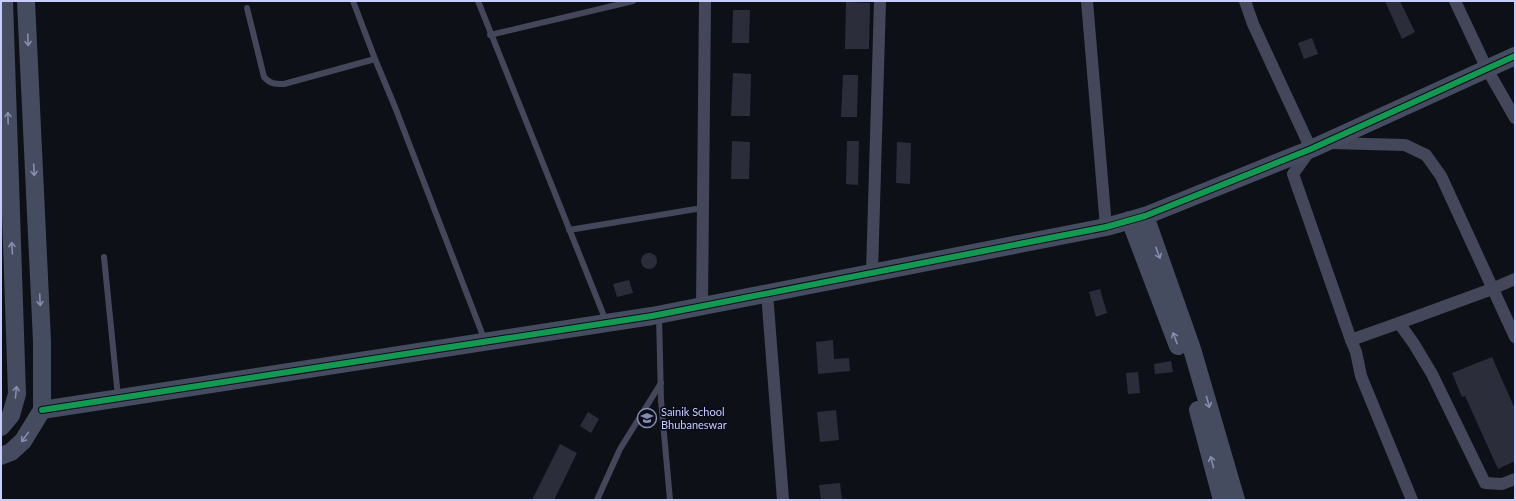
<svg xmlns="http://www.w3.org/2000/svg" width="1516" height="501" font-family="Lato,sans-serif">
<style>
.building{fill:#2b2d3b}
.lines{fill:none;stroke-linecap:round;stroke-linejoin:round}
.lane{stroke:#434759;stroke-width:6}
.street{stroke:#434759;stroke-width:12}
.secondary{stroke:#454c5f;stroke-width:18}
.cycleway-casing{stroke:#0b0c1b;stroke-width:8}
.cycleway{stroke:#139951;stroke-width:6}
.oneway{stroke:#868dae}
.labels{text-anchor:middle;stroke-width:3.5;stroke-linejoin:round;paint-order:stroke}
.poi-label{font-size:11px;fill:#c7cefe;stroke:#0b0c1b;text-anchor:start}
</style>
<rect width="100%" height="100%" fill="#0e1018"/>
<!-- building -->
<g class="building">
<path d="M1385,1H1400L1415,32L1402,39Z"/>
<path d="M846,2L870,3L869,49H845Z"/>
<path d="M733,10H750L749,43H732Z"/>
<path d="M1312,38L1318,54L1304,59L1298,43Z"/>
<path d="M733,73L751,74L750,116H731Z"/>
<path d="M843,75H858L857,117H841Z"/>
<path d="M732,141L750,142L749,179H731Z"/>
<path d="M847,141H859L858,185L846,184Z"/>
<path d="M897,142L911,143L910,184L896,183Z"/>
<circle cx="649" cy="261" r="8"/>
<path d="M629,280L633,293L617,297L613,284Z"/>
<path d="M1100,289L1107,313L1096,317L1089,292Z"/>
<path d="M833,340L834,359L849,358L850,371L818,374L816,342Z"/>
<path d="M1492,357L1515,409V461L1498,469L1465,396L1462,397L1452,373Z"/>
<path d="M1171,361L1173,372L1155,374L1154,364Z"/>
<path d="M1138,372L1140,393L1128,394L1126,373Z"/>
<path d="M836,410L839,440L820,442L817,412Z"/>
<path d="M588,412L599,419L591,433L580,426Z"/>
<path d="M560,444L577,453L554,500H532Z"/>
<path d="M840,483L842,500H821L819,485Z"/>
</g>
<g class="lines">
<!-- lane -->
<g class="lane">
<path d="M353,1L375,59L395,107L485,341"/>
<path d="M478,1L606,321"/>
<path d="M247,8L264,77C270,84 275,84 284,84L375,59"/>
<path d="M490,35L633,1"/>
<path d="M569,230L702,208"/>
<path d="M104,257L118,397"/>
<path d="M659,316L661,400L670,500"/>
<path d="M597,500L620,449L661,383"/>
</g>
<!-- street -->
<g class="street">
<path d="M1087,1L1106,227"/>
<path d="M1245,1L1253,24L1311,149L1293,174L1351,340L1399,323"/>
<path d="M1455,1L1487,69L1515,118"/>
<path d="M1331,143L1405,145L1426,155L1441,176L1515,337"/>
<path d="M872,273L880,1"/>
<path d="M1515,279L1492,289L1399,323L1414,344L1432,374L1485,483L1502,484L1515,479"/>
<path d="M767,293L783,500"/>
<path d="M702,306L705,1"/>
<path d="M1351,340L1356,352L1361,376L1412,500"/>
</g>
<!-- secondary -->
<g class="secondary">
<path d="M1145,216L1192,349L1236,500"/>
<path d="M1130,220L1178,346"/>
<path d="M42,410L652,316L1106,227L1145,216L1311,149L1515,56"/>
<path d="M1198,410L1222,500"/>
<path d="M1,427L11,415L17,394L4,1"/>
<path d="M1,456L11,452L23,441L42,410V341L26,1"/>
</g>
<defs>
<path id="cycleway" d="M42,410L652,316L1106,227L1145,216L1311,149L1515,56"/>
</defs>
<!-- cycleway casing -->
<use href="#cycleway" class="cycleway-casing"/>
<!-- cycleway -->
<use href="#cycleway" class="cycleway"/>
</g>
<!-- one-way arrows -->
<defs><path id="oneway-shaft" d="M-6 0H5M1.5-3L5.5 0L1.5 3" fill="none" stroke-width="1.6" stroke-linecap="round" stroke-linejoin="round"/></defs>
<g class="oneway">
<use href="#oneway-shaft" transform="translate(28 40) rotate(87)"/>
<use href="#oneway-shaft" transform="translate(8 118) rotate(-92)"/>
<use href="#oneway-shaft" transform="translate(34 170) rotate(87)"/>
<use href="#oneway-shaft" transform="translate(12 248) rotate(-94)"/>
<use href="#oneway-shaft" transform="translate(1158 253) rotate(70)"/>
<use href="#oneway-shaft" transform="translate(40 300) rotate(87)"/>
<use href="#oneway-shaft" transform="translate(1175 338) rotate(-110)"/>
<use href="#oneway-shaft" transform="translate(16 392) rotate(-84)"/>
<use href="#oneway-shaft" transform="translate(1208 402) rotate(74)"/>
<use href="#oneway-shaft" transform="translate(25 437) rotate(126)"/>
<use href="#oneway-shaft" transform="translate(1212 462) rotate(-105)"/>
</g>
<!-- icons -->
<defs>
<symbol id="school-ring" viewBox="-11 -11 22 22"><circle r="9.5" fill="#0b0c1b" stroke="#868cae" stroke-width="1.5"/><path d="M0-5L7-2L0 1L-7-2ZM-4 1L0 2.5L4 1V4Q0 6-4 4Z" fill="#868cae"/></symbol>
</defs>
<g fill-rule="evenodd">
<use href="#school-ring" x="636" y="407" width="22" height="22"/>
</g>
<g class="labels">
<!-- poi labels -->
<g class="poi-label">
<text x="661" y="416">Sainik School<tspan x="661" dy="13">Bhubaneswar</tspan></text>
</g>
</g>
<!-- border -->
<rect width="1516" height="501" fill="none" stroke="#c7cefe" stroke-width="4"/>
</svg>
